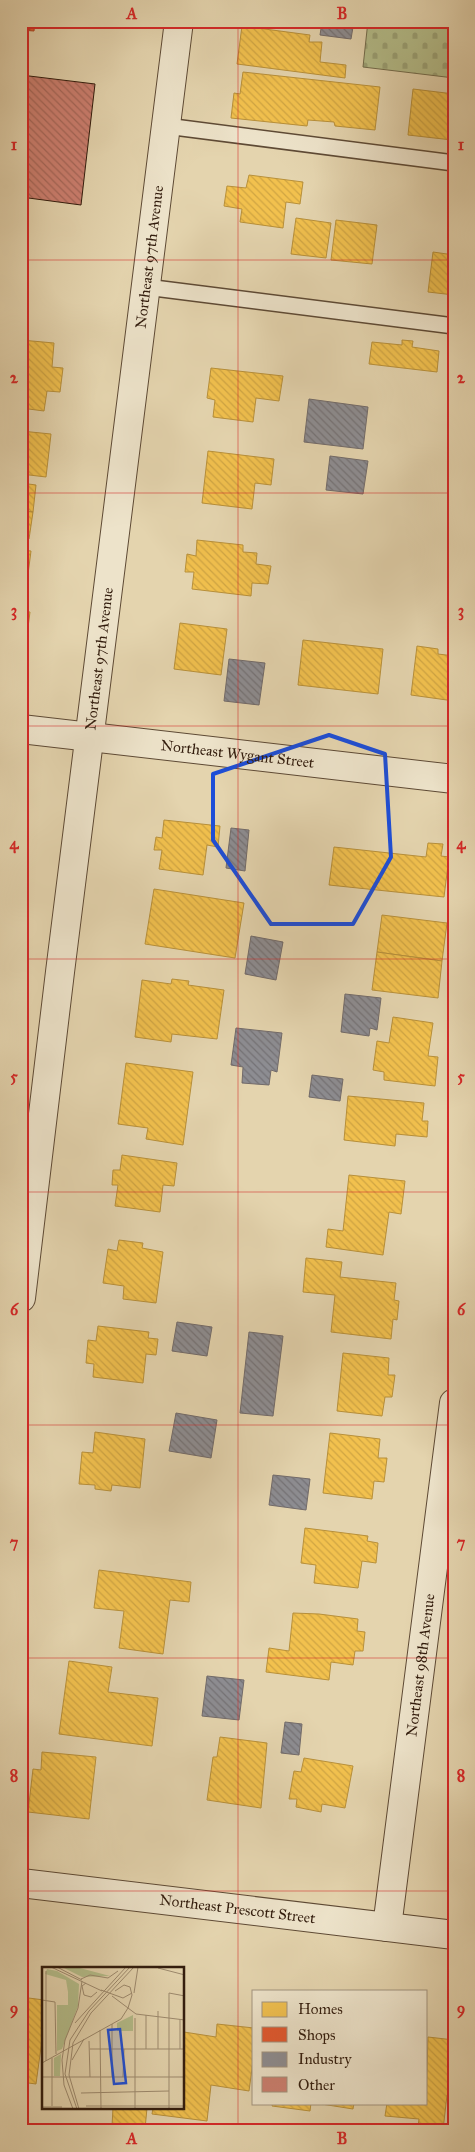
<svg xmlns="http://www.w3.org/2000/svg" width="475" height="2152" font-family="'IM FELL Great Primer',serif">
<style>
.cemetery{fill:url(#cemetery-stones);stroke:#736c4c}
.homes{fill:url(#homes-back-hatch);stroke:#b8903a}
.shops{fill:url(#shops-back-hatch);stroke:#af4524}
.industry{fill:url(#industry-back-hatch);stroke:#726b6a}
.building{fill:url(#building-back-hatch);stroke:#321c0d}
.lines{fill:none;stroke-linecap:round;stroke-linejoin:round}
.service-casing{stroke:#5e4a35;stroke-width:18}
.minor-casing{stroke:#5e4a35;stroke-width:30}
.tertiary-casing{stroke:#5e4a35;stroke-width:30}
.service{stroke:#ede3ca;stroke-width:15}
.minor{stroke:#ede3ca;stroke-width:28}
.tertiary{stroke:#ede3ca;stroke-width:28}
.marked{fill:none;stroke:#1d4ed8;stroke-width:4;stroke-linejoin:round}
.grid{fill:none;stroke:#d62828;stroke-width:1;stroke-opacity:0.55}
.labels{text-anchor:middle;stroke-width:5;stroke-linejoin:round;paint-order:stroke}
.street-label{font-size:15px;fill:#321c0d;stroke:#ede3ca}
.inset-road{fill:none;stroke:#9d8a6e;stroke-width:1}
.view{fill:#1d4ed8;fill-opacity:0.15;stroke:#1d4ed8;stroke-width:2.5}
.inset-edge{fill:none;stroke:#321c0d;stroke-width:2.5}
.neatline{fill:none;stroke:#d62828;stroke-width:2}
.grid-label{font-size:16px;text-anchor:middle;font-weight:bold;fill:#d62828}
</style>
<defs>
<pattern id="cemetery-stones" width="16" height="16" patternUnits="userSpaceOnUse" patternTransform="scale(1.25)"><rect width="16" height="16" fill="#b4bd8a"/><path d="M2 7V4a2 2 0 0 1 4 0v3zM10 15v-3a2 2 0 0 1 4 0v3z" fill="#9ba276"/></pattern>
<pattern id="homes-back-hatch" width="6" height="6" patternUnits="userSpaceOnUse" patternTransform="scale(1.25)"><rect width="6" height="6" fill="#f2c14e"/><path d="M-1 5l2 2M0 0l6 6M5-1l2 2" fill="none" stroke="#d0a543"/></pattern>
<pattern id="shops-back-hatch" width="6" height="6" patternUnits="userSpaceOnUse" patternTransform="scale(1.25)"><rect width="6" height="6" fill="#e4572e"/><path d="M-1 5l2 2M0 0l6 6M5-1l2 2" fill="none" stroke="#b94726"/></pattern>
<pattern id="industry-back-hatch" width="6" height="6" patternUnits="userSpaceOnUse" patternTransform="scale(1.25)"><rect width="6" height="6" fill="#8d8d92"/><path d="M-1 5l2 2M0 0l6 6M5-1l2 2" fill="none" stroke="#747276"/></pattern>
<pattern id="building-back-hatch" width="6" height="6" patternUnits="userSpaceOnUse" patternTransform="scale(1.25)"><rect width="6" height="6" fill="#cc7f70"/><path d="M-1 5l2 2M0 0l6 6M5-1l2 2" fill="none" stroke="#a6675a"/></pattern>
</defs>
<rect width="100%" height="100%" fill="#e4d4ae"/>
<filter id="stains"><feTurbulence type="fractalNoise" baseFrequency=".004" numOctaves="4"/><feColorMatrix values="0 0 0 0 .2 0 0 0 0 .09 0 0 0 0 .02 0 0 0 .5 -.17"/></filter>
<radialGradient id="worn" r=".72"><stop offset=".6" stop-color="#630" stop-opacity="0"/><stop offset="1" stop-color="#630" stop-opacity=".3"/></radialGradient>
<!-- cemetery -->
<path class="cemetery" d="M368,21H454V78L363,67Z"/>
<!-- homes -->
<g class="homes">
<path d="M242,26L310,35L309,42H322L320,62L346,65L345,78L237,64Z"/>
<path d="M243,72L380,87L375,130L335,126L334,122L308,120L307,126L231,118L234,93L240,94Z"/>
<path d="M413,89L454,94L452,140L408,135Z"/>
<path d="M249,175L303,182L300,204L286,202L283,228L240,222L242,209L224,206L227,186L246,188Z"/>
<path d="M296,218L331,223L326,258L291,254Z"/>
<path d="M336,220L377,225L372,264L331,260Z"/>
<path d="M21,251H27L21,305Z"/>
<path d="M433,252L454,255V295L428,292Z"/>
<path d="M21,340L54,343L52,367L63,368L60,392L47,391L44,411L21,408Z"/>
<path d="M402,340L413,341L412,347L439,351L437,372L369,364L372,342L402,345Z"/>
<path d="M211,368L283,376L279,401L256,398L253,422L213,417L215,400L207,398Z"/>
<path d="M21,431L51,434L46,477L21,474Z"/>
<path d="M208,451L274,459L271,485L255,483L252,509L202,503Z"/>
<path d="M21,483L36,485L33,512L21,511Z"/>
<path d="M21,511L33,512L29,539L21,538Z"/>
<path d="M197,540L243,545V552L257,553L256,564L271,566L268,584L252,583L251,596L192,589L194,572H185L187,554L196,556Z"/>
<path d="M21,550L31,551L27,582H21Z"/>
<path d="M21,611L30,612L25,651H21Z"/>
<path d="M180,623L227,629L221,675L174,669Z"/>
<path d="M303,640L383,649L378,694L298,685Z"/>
<path d="M417,646L438,649V654L454,656V701L411,695Z"/>
<path d="M164,820L220,826L218,847L207,845L203,875L159,869L162,850H154L156,837L162,838Z"/>
<path d="M428,843L443,844L441,856L449,857L444,897L329,885L334,847L426,857Z"/>
<path d="M154,889L244,903L235,958L145,944Z"/>
<path d="M382,915L447,923L442,961L377,952Z"/>
<path d="M377,952L442,961L438,998L372,990Z"/>
<path d="M172,979L189,981L188,985L224,990L217,1039L172,1034L171,1042L135,1037L142,980L171,984Z"/>
<path d="M393,1017L433,1023L428,1056L438,1057L435,1086L384,1080V1072L373,1070L377,1041L389,1043Z"/>
<path d="M126,1063L193,1072L183,1145L146,1139L148,1128L118,1124Z"/>
<path d="M348,1096L424,1103L422,1121H428L427,1137L396,1134L395,1146L344,1140Z"/>
<path d="M122,1155L177,1163L174,1186L163,1185L160,1212L115,1206L118,1185H112L113,1170H120Z"/>
<path d="M349,1175L405,1181L401,1214L389,1212L383,1255L326,1247L328,1229L343,1231Z"/>
<path d="M119,1240L143,1243L142,1248L163,1252L156,1303L123,1299L124,1286L103,1283L108,1249L117,1251Z"/>
<path d="M306,1258L342,1262L340,1277L396,1283L394,1300L399,1301L397,1320L393,1319L391,1339L331,1332L335,1295L303,1292Z"/>
<path d="M98,1326L149,1332L148,1338L158,1339L156,1355L146,1354L143,1383L93,1377L94,1364L86,1363L88,1340L96,1341Z"/>
<path d="M343,1353L389,1358L388,1375H395L392,1397H385L382,1416L337,1411Z"/>
<path d="M95,1432L145,1439L140,1488L112,1485L111,1491L95,1489V1485L79,1484L82,1452L93,1453Z"/>
<path d="M330,1433L380,1439L378,1458H387L384,1482L374,1481L372,1499L323,1493Z"/>
<path d="M305,1528L368,1536L367,1541L378,1543L376,1563L362,1561L358,1588L314,1583L316,1565L301,1563Z"/>
<path d="M99,1570L191,1582L189,1602L170,1600L163,1654L119,1648L124,1611L94,1608Z"/>
<path d="M293,1613L319,1614L358,1619L357,1631L365,1632L363,1651H355L353,1665L331,1662L329,1680L266,1672L269,1648L289,1651Z"/>
<path d="M69,1661L112,1667L108,1692L158,1698L152,1746L59,1734Z"/>
<path d="M220,1737L267,1743L261,1808L207,1800L213,1757H217Z"/>
<path d="M42,1752L96,1757L89,1819L28,1812L33,1769L41,1770Z"/>
<path d="M304,1758L353,1766L345,1808L322,1804L321,1812L296,1807L297,1799H289L294,1771L301,1772Z"/>
<path d="M21,1997L44,2000V2025L36,2084L21,2082Z"/>
<path d="M217,2024L254,2028V2054L249,2091L211,2085L207,2121L152,2114L153,2108H184V2032L216,2037Z"/>
<path d="M428,2037L454,2040V2096L447,2095L443,2130L418,2127L419,2119L385,2116L387,2103H426Z"/>
<path d="M273,2103H311L310,2111L272,2106Z"/>
<path d="M315,2103H354L353,2109Z"/>
<path d="M113,2108H147L145,2129L112,2126Z"/>
</g>
<!-- shops -->
<path class="shops" d="M21,21H35L34,31L21,30Z"/>
<!-- industry -->
<g class="industry">
<path d="M354,21L351,39L320,35L322,22H316Z"/>
<path d="M309,399L368,407L363,449L304,442Z"/>
<path d="M330,456L368,461L363,494L326,490Z"/>
<path d="M229,659L265,663L259,705L224,701Z"/>
<path d="M231,828L249,830L245,871L226,868Z"/>
<path d="M251,936L283,942L276,980L245,974Z"/>
<path d="M345,994L381,998L377,1030L370,1028L369,1036L341,1032Z"/>
<path d="M236,1028L282,1033L277,1072L271,1070L269,1085L242,1083L243,1067L231,1065Z"/>
<path d="M312,1075L343,1079L340,1101L309,1097Z"/>
<path d="M177,1322L212,1327L207,1356L172,1351Z"/>
<path d="M249,1332L283,1336L273,1416L240,1413Z"/>
<path d="M176,1413L217,1420L211,1458L169,1451Z"/>
<path d="M273,1475L310,1479L306,1510L269,1505Z"/>
<path d="M207,1676L244,1680L239,1720L202,1716Z"/>
<path d="M285,1722L302,1724L299,1755L281,1753Z"/>
</g>
<!-- building -->
<path class="building" d="M21,75L95,84L81,205L21,197Z"/>
<g class="lines">
<defs>
<g id="service">
<path d="M166,126L454,163"/>
<path d="M146,287L454,326"/>
</g>
<g id="minor">
<path id="s1" d="M21,729L454,779"/>
<path id="s2" d="M21,1298L60,972L179,21"/>
<path id="s3" d="M387,1927L454,1403"/>
</g>
<g id="tertiary">
<path id="s4" d="M21,1883L454,1935"/>
</g>
</defs>
<!-- service casing -->
<use href="#service" class="service-casing"/>
<!-- minor casing -->
<use href="#minor" class="minor-casing"/>
<!-- tertiary casing -->
<use href="#tertiary" class="tertiary-casing"/>
<!-- service -->
<use href="#service" class="service"/>
<!-- minor -->
<use href="#minor" class="minor"/>
<!-- tertiary -->
<use href="#tertiary" class="tertiary"/>
</g>
<!-- marked area -->
<path class="marked" d="M329,735L385,754L391,857L353,924H271L213,840V774Z"/>
<!-- grid -->
<path class="grid" d="M238,21V2131M21,260H454M21,493H454M21,726H454M21,959H454M21,1192H454M21,1425H454M21,1658H454M21,1891H454"/>
<g class="labels">
<!-- street labels -->
<g class="street-label">
<text dy="5" stroke="none"><textPath href="#s2" startOffset="1049">Northeast 97th Avenue</textPath></text>
<text dy="5" stroke="none"><textPath href="#s2" startOffset="644">Northeast 97th Avenue</textPath></text>
<text dy="5" stroke="none"><textPath href="#s1" startOffset="218">Northeast Wygant Street</textPath></text>
<text dy="5" stroke="none"><textPath href="#s3" startOffset="264">Northeast 98th Avenue</textPath></text>
<text dy="5" stroke="none"><textPath href="#s4" startOffset="218">Northeast Prescott Street</textPath></text>
</g>
</g>
<!-- overview -->
<g transform="translate(42 1967)">
<rect width="142" height="142" fill="#e4d4ae"/>
<path d="M20,0H34L68,9L40,10ZM5,2L15,4L37,17L36,39L20,82L15,84V38H26V25L24,13L3,7ZM19,87L18,109H12V91Z" fill="#b4bd8a"/>
<path d="M91,48V64H75V56Z" fill="#b4bd8a"/>
<path class="inset-road" d="M9,0L60,24M15,0L40,13M116,1L143,8M4,4V94M39,12L48,8L66,11L76,4M44,16L40,19L42,28L49,30L55,25M59,23L81,31L90,26M73,24L82,18L88,20L90,28L86,41M92,26L96,0M70,29L94,47L143,53M0,33L13,35L14,87M104,48V82M127,51V26L143,29M138,52V82M33,56L84,0M70,57V110M58,63L59,142M47,74L48,110M48,82H143M116,82V44M30,93L42,72M0,96L79,52L86,41M0,110H143M81,110L82,82M39,126L127,124M10,139V91M44,139H143M0,140H20M31,142L22,118L20,93L23,73L36,41L40,14M35,142L23,107L28,73L47,44L88,0M37,142L27,108L31,76L49,46L92,0M93,142V51M127,142V51"/>
<path class="view" d="M78,62L84,116L72,117L66,63Z"/>
<rect width="142" height="142" class="inset-edge"/>
</g>
<!-- margin -->
<rect width="475" height="2152" fill="none" stroke="#e4d4ae" stroke-width="55"/>
<!-- legend -->
<rect x="252" y="1990" width="175" height="115" fill="#ede3ca" stroke="#a2937e"/>
<rect x="262" y="2002" width="25" height="15" fill="#f2c14e" stroke="#a2937e"/>
<text x="298" y="2014" font-size="15" fill="#321c0d">Homes</text>
<rect x="262" y="2027" width="25" height="15" fill="#e4572e" stroke="#a2937e"/>
<text x="298" y="2040" font-size="15" fill="#321c0d">Shops</text>
<rect x="262" y="2052" width="25" height="15" fill="#8d8d92" stroke="#a2937e"/>
<text x="298" y="2064" font-size="15" fill="#321c0d">Industry</text>
<rect x="262" y="2077" width="25" height="15" fill="#cc7f70" stroke="#a2937e"/>
<text x="298" y="2090" font-size="15" fill="#321c0d">Other</text>
<rect x="28" y="28" width="420" height="2096" class="neatline"/>
<g class="grid-label">
<text x="132" y="19">A</text>
<text x="342" y="19">B</text>
<text x="14" y="150">1</text>
<text x="461" y="150">1</text>
<text x="14" y="383">2</text>
<text x="461" y="383">2</text>
<text x="14" y="616">3</text>
<text x="461" y="616">3</text>
<text x="14" y="849">4</text>
<text x="461" y="849">4</text>
<text x="14" y="1082">5</text>
<text x="461" y="1082">5</text>
<text x="14" y="1315">6</text>
<text x="461" y="1315">6</text>
<text x="14" y="1548">7</text>
<text x="461" y="1548">7</text>
<text x="14" y="1781">8</text>
<text x="461" y="1781">8</text>
<text x="14" y="2014">9</text>
<text x="461" y="2014">9</text>
<text x="132" y="2144">A</text>
<text x="342" y="2144">B</text>
</g>
<rect width="100%" height="100%" filter="url(#stains)"/>
<rect width="100%" height="100%" fill="url(#worn)"/>
</svg>
